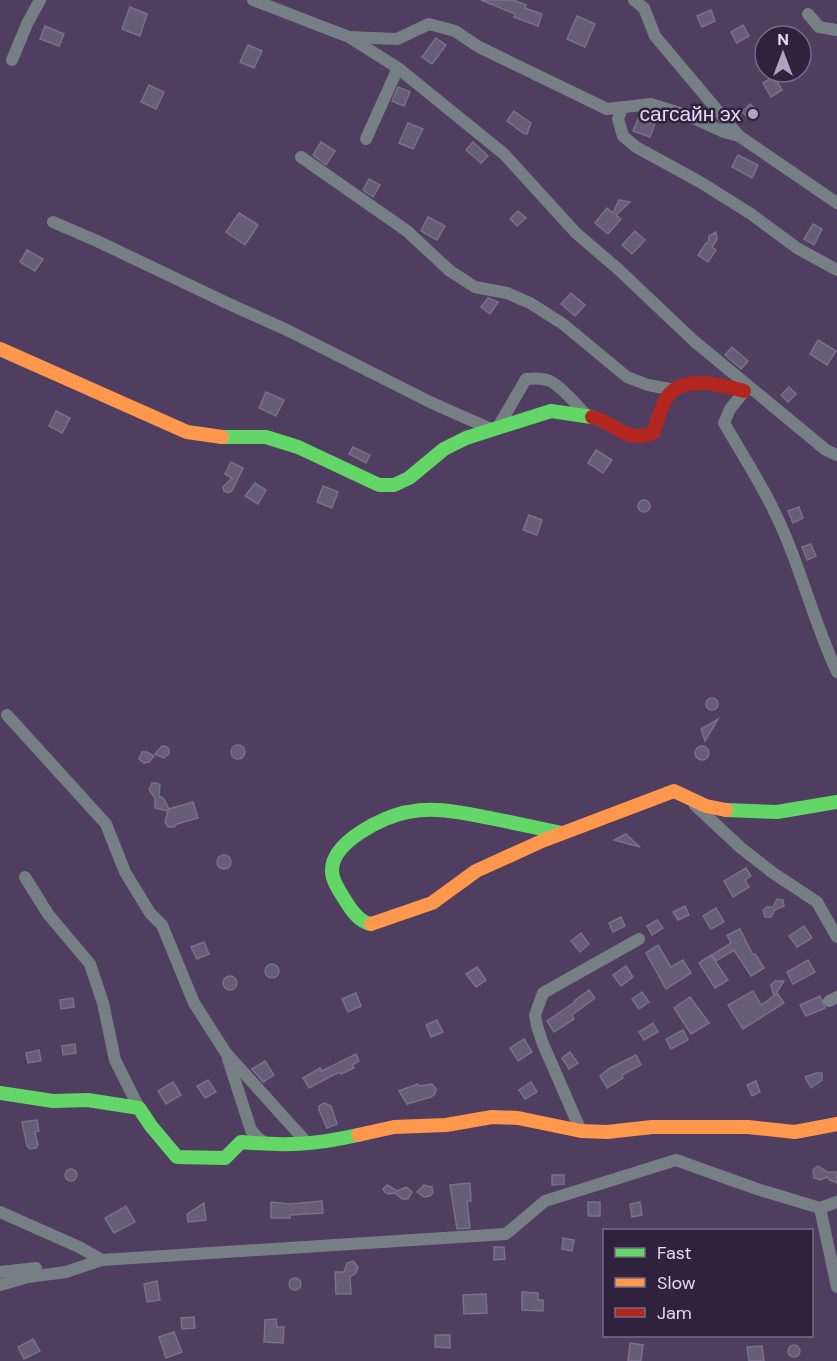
<svg xmlns="http://www.w3.org/2000/svg" width="837" height="1361" font-family="'DM Sans',sans-serif">
<style>
.building{fill:#665d78;stroke:#78708c;stroke-width:1.5}
.lines{fill:none;stroke-linecap:round;stroke-linejoin:round}
.street{stroke:#768084;stroke-width:12}
.fast{stroke:#63d668;stroke-width:14}
.slow{stroke:#ff974d;stroke-width:14}
.jam{stroke:#b3261e;stroke-width:14}
.poi-dot{fill:#b2a1c4;stroke:#2f223c;stroke-width:2}
.labels{text-anchor:middle;stroke-width:5;stroke-linejoin:round;paint-order:stroke}
.poi-label{font-size:21px;fill:#e7d7fa;stroke:#2f223c;text-anchor:end}
</style>
<rect width="100%" height="100%" fill="#4f3e5f"/>
<!-- building -->
<g class="building">
<path d="M481,0H513L526,5L525,8L542,14L538,26L514,17L515,14Z"/>
<path d="M130,7L147,14L140,36L122,29Z"/>
<path d="M711,10L715,21L702,27L697,16Z"/>
<path d="M577,16L595,24L585,47L567,39Z"/>
<path d="M743,25L749,36L737,43L731,32Z"/>
<path d="M45,26L64,34L59,46L40,39Z"/>
<path d="M436,38L446,45L432,64L422,57Z"/>
<path d="M248,45L262,51L254,68L240,62Z"/>
<path d="M774,76L782,90L771,97L763,83Z"/>
<path d="M149,85L164,92L156,109L141,102Z"/>
<path d="M398,87L410,92L404,106L392,101Z"/>
<path d="M750,104L758,111L750,119L742,112Z"/>
<path d="M514,111L531,123L527,134L523,133L507,121Z"/>
<path d="M644,113L657,118L650,137L633,131L640,114Z"/>
<path d="M408,123L423,129L413,149L399,143Z"/>
<path d="M321,142L335,151L326,165L313,155Z"/>
<path d="M473,142L488,156L481,163L466,150Z"/>
<path d="M738,155L758,165L752,178L732,167Z"/>
<path d="M369,179L380,185L373,197L363,190Z"/>
<path d="M619,200L630,202L616,215L621,219L608,234L595,223L607,208L613,213Z"/>
<path d="M518,211L526,218L517,226L510,219Z"/>
<path d="M239,213L258,225L245,245L226,232Z"/>
<path d="M428,217L445,226L437,240L421,231Z"/>
<path d="M813,224L822,229L814,245L804,239Z"/>
<path d="M635,231L645,240L632,254L622,245Z"/>
<path d="M716,232L717,239L712,247L716,250L708,262L698,255L706,243L708,244L709,236Z"/>
<path d="M27,250L43,259L35,271L20,262Z"/>
<path d="M571,293L585,305L575,316L561,304Z"/>
<path d="M488,298L498,302L490,314L481,307Z"/>
<path d="M818,340L836,351L827,365L810,354Z"/>
<path d="M732,347L748,361L741,369L725,355Z"/>
<path d="M789,387L796,394L788,402L781,395Z"/>
<path d="M266,392L284,400L276,416L259,408Z"/>
<path d="M56,411L70,418L62,433L49,426Z"/>
<path d="M353,447L370,455L366,463L349,454Z"/>
<path d="M596,450L612,460L603,473L588,463Z"/>
<path d="M231,462L243,468L232,491L228,493L224,491L223,487L232,478L225,474Z"/>
<path d="M255,483L266,490L258,504L245,496Z"/>
<path d="M323,486L338,492L332,508L317,502Z"/>
<circle cx="644" cy="506" r="6"/>
<path d="M799,507L803,518L793,523L788,511Z"/>
<path d="M529,515L542,520L537,535L523,530Z"/>
<path d="M811,544L816,556L807,560L802,547Z"/>
<circle cx="712" cy="704" r="6"/>
<path d="M718,719L705,741L701,729Z"/>
<circle cx="238" cy="752" r="7"/>
<path d="M162,746L167,747L169,750V754L164,758L155,754Z"/>
<circle cx="702" cy="753" r="7"/>
<path d="M142,752H147L154,756L149,762L144,763L139,759Z"/>
<path d="M152,783H157L160,785L159,796L164,799L169,809L193,802L198,818L177,824L174,827H168L165,822L168,811L155,808V798L149,790Z"/>
<path d="M626,834L640,847L614,840Z"/>
<circle cx="224" cy="862" r="7"/>
<path d="M746,868L751,876L745,880L749,887L733,897L724,881Z"/>
<path d="M777,899L783,900L784,906L775,910L771,917H765L763,910L767,907H773Z"/>
<path d="M685,906L689,915L678,920L673,912Z"/>
<path d="M716,908L724,922L711,929L703,916Z"/>
<path d="M621,917L625,926L613,932L609,923Z"/>
<path d="M657,920L663,928L652,935L647,926Z"/>
<path d="M804,926L812,938L797,947L789,936Z"/>
<path d="M740,929L753,955L755,954L764,968L751,976L734,950L716,961L712,955L731,943L727,935Z"/>
<path d="M581,933L589,944L580,952L571,941Z"/>
<path d="M204,942L209,954L197,959L191,947Z"/>
<path d="M658,945L671,967L683,960L691,973L666,989L646,953Z"/>
<path d="M711,955L728,980L715,988L699,963Z"/>
<path d="M808,960L815,972L793,984L787,972Z"/>
<circle cx="272" cy="971" r="7"/>
<path d="M626,966L633,977L621,986L613,975Z"/>
<path d="M477,967L486,980L476,987L466,974Z"/>
<circle cx="230" cy="983" r="7"/>
<path d="M775,981H784L775,995L778,994L784,1003L743,1029L728,1005L753,991L761,1005L774,996L771,985Z"/>
<path d="M589,990L595,998L572,1015L574,1019L554,1032L547,1021L575,1002L574,1001Z"/>
<path d="M642,992L649,1002L639,1009L632,999Z"/>
<path d="M356,993L361,1006L348,1012L342,999Z"/>
<path d="M820,996L825,1008L806,1016L800,1005Z"/>
<path d="M690,997L709,1023L691,1034L674,1008Z"/>
<path d="M73,998L74,1007L61,1009L60,1000Z"/>
<path d="M437,1020L443,1032L431,1037L426,1025Z"/>
<path d="M653,1023L658,1032L644,1040L639,1032Z"/>
<path d="M683,1030L688,1040L671,1049L666,1039Z"/>
<path d="M524,1039L532,1052L518,1061L510,1048Z"/>
<path d="M75,1044L76,1053L63,1055L62,1046Z"/>
<path d="M39,1050L41,1061L28,1063L26,1053Z"/>
<path d="M570,1052L578,1063L569,1069L562,1058Z"/>
<path d="M356,1054L359,1061L352,1065L354,1068L341,1074L339,1072L309,1088L303,1078L320,1068L322,1071Z"/>
<path d="M636,1055L641,1065L622,1075L623,1078L607,1088L600,1076L610,1068Z"/>
<path d="M265,1061L274,1075L263,1082L252,1069Z"/>
<path d="M816,1073H822V1080L811,1088L805,1077Z"/>
<path d="M208,1080L216,1092L205,1098L197,1086Z"/>
<path d="M756,1081L760,1092L752,1096L747,1085Z"/>
<path d="M173,1082L181,1095L166,1104L158,1091Z"/>
<path d="M531,1082L537,1092L525,1099L519,1090Z"/>
<path d="M418,1084L419,1086L432,1084L436,1089L435,1094L431,1097L407,1104L399,1091Z"/>
<path d="M324,1103L331,1106L337,1124L327,1128L319,1110V1106Z"/>
<path d="M37,1120L39,1131L35,1132L38,1145L36,1148L30,1149L27,1146L22,1122Z"/>
<path d="M818,1166L827,1172H837V1183L830,1180L827,1177L820,1180L814,1178L813,1170Z"/>
<circle cx="71" cy="1175" r="6"/>
<path d="M552,1175H564V1184L552,1185Z"/>
<path d="M470,1183L471,1201H467L470,1228L457,1229L450,1185Z"/>
<path d="M387,1185L397,1191L406,1187L412,1192L408,1199H402L395,1193L388,1194L385,1192L383,1189Z"/>
<path d="M424,1185L432,1187L433,1193L430,1196L424,1197L417,1192Z"/>
<path d="M322,1201L323,1213L290,1215V1218H271V1202L290,1204Z"/>
<rect x="588" y="1202" width="12" height="14"/>
<path d="M640,1202L642,1215L632,1217L630,1204Z"/>
<path d="M204,1203L206,1220L188,1222L187,1214Z"/>
<path d="M126,1206L135,1222L114,1233L105,1218Z"/>
<path d="M563,1238L574,1240L572,1251L562,1249Z"/>
<path d="M494,1247H504L505,1259L494,1260Z"/>
<path d="M353,1261L358,1267L356,1273L350,1277L351,1294H336L335,1272H344L347,1263Z"/>
<circle cx="295" cy="1284" r="6"/>
<path d="M157,1281L160,1300L147,1302L144,1284Z"/>
<path d="M522,1292L538,1293V1300H543V1311L522,1310Z"/>
<path d="M486,1294L487,1313L464,1314L463,1295Z"/>
<path d="M194,1317L195,1328L182,1329L181,1318Z"/>
<path d="M276,1319L277,1327H284L283,1343L264,1342L265,1320Z"/>
<path d="M174,1332L182,1352L166,1358L159,1337Z"/>
<path d="M435,1335H450V1348L435,1347Z"/>
<path d="M33,1339L40,1351L24,1359L18,1347Z"/>
<path d="M630,1343L643,1345L641,1361H628Z"/>
<circle cx="794" cy="1351" r="6"/>
<path d="M762,1346L764,1361H749L747,1347Z"/>
</g>
<g class="lines">
<!-- street -->
<g class="street">
<path d="M253,0L349,37L397,39L429,24L455,31L479,47L607,109L651,104L689,116L724,132L739,136L837,203"/>
<path d="M634,0L644,8L655,36L739,136"/>
<path d="M808,14L819,27L837,30"/>
<path d="M349,37L398,68L504,154L576,233L618,269L694,341L826,450L837,455"/>
<path d="M12,60L27,24L40,0"/>
<path d="M622,108L618,119L623,136L636,147L700,182L751,214L797,248L837,270"/>
<path d="M366,139L398,68"/>
<path d="M301,157L407,231L450,271L475,287L507,293L530,303L563,324L627,377L648,385L675,390"/>
<path d="M53,222L97,241L227,303L289,331L432,403L491,429"/>
<path d="M747,388L730,409L724,423C745,459 769,496 785,535C804,580 816,627 837,672"/>
<path d="M498,427L526,379C534,378 543,378 550,381C562,387 577,405 586,415"/>
<path d="M7,715L106,824L125,872L150,913L162,925L194,1003L226,1053L308,1144"/>
<path d="M695,805L741,848L773,873L817,902L837,937"/>
<path d="M25,877L48,914L90,964L103,1003L115,1060L139,1108"/>
<path d="M829,1001L837,997"/>
<path d="M228,1059L251,1130L257,1137L265,1143"/>
<path d="M581,1131L543,1044L537,1026L535,1015L543,993L639,939"/>
<path d="M820,1208L837,1287"/>
<path d="M0,1212L79,1247L102,1260"/>
<path d="M0,1272L36,1268"/>
<path d="M0,1285L28,1277L66,1272L102,1260L506,1234L545,1201L676,1160L757,1189L820,1208L837,1202"/>
</g>
<!-- fast -->
<g class="fast">
<path d="M222,437H266L298,447L379,485H394L409,478L444,449L466,438L551,411L592,417"/>
<path d="M726,810L777,812L837,802"/>
<path d="M371,924C359,922 351,910 345,900C340,892 332,881 332,871C331,842 384,816 408,812C436,806 462,813 490,818C514,823 538,828 562,833"/>
<path d="M0,1093L53,1101L88,1100L139,1108L151,1126L177,1157L225,1158L241,1142C286,1146 314,1145 358,1135"/>
</g>
<!-- slow -->
<g class="slow">
<path d="M0,349L187,432L222,437"/>
<path d="M371,924L432,903L476,871L542,841L674,791L706,806L726,810"/>
<path d="M358,1135L394,1127L446,1125L492,1117L518,1118L581,1131L607,1132L652,1127H748L795,1132L837,1124"/>
</g>
<!-- jam -->
<path class="jam" d="M592,417C616,423 626,444 653,433C658,421 660,408 667,397C684,374 722,385 744,391"/>
</g>
<!-- markers -->
<circle class="poi-dot" cx="753" cy="114" r="6"/>
<g class="labels">
<!-- poi labels -->
<g class="poi-label">
<text x="741" y="121">сагсайн эх</text>
</g>
</g>
<!-- legend -->
<rect x="603" y="1229" width="210" height="108" fill="#2f223c" stroke="#796a88" stroke-width="1.5"/>
<rect x="615" y="1248" width="30" height="9" fill="#63d668" stroke="#796a88" stroke-width="1.5"/>
<text x="657" y="1259" font-size="18" fill="#e7d7fa">Fast</text>
<rect x="615" y="1278" width="30" height="9" fill="#ff974d" stroke="#796a88" stroke-width="1.5"/>
<text x="657" y="1289" font-size="18" fill="#e7d7fa">Slow</text>
<rect x="615" y="1308" width="30" height="9" fill="#b3261e" stroke="#796a88" stroke-width="1.5"/>
<text x="657" y="1319" font-size="18" fill="#e7d7fa">Jam</text>
<!-- north arrow -->
<g transform="translate(783 54)"><circle r="28" fill="#2f223c" stroke="#796a88" stroke-width="1.5"/>
<path d="M0-4.5L10 22L0 15L-10 22Z" fill="#b2a1c4"/>
<text y="-9" font-size="16" font-weight="bold" text-anchor="middle" fill="#e7d7fa">N</text>
</g>
</svg>
